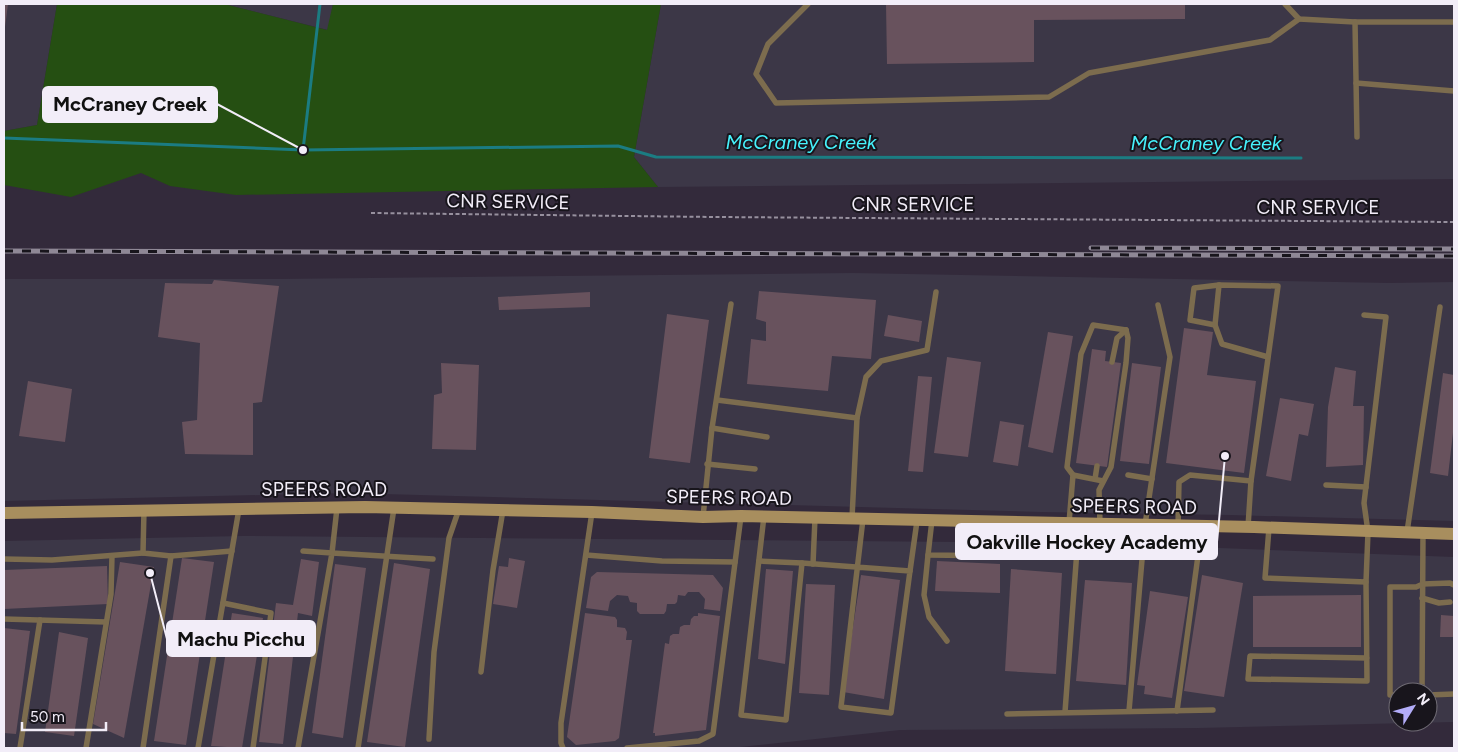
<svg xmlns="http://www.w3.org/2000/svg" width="1458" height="752" font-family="Figtree,sans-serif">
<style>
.industrial{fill:#3c3747;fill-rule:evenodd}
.green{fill:#254f12}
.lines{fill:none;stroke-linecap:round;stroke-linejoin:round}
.stream{stroke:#1b7c82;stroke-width:3}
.building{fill:#68525d}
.path{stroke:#97909e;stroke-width:2;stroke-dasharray:4 2.5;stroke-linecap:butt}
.service{stroke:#7c6c4e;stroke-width:5.5}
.secondary{stroke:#a88e5e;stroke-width:12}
.rail-casing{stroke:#8f8896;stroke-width:5}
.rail{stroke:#18151c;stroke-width:3;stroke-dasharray:9;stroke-linecap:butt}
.labels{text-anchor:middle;stroke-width:4;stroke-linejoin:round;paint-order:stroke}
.street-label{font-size:19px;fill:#f2edf8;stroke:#18151c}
.water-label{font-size:20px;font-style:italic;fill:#46f2fc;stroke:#18151c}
.leader{fill:none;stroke:#f2edf8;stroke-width:2}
.callout-dot{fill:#f2edf8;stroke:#18151c;stroke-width:2}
.callout{fill:#f2edf8;stroke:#f2edf8;stroke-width:2}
.callout-label{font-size:20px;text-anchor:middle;font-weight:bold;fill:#111}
</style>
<rect width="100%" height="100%" fill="#332a3b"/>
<!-- industrial -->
<g class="industrial">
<path d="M4,4H57L37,125L4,131Z"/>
<path d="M224,4H333L328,30Z"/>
<path d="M661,4H1454V179L658,187L634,157Z"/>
<path d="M853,273L1390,283L1454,282V521L1230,515L1041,512L347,493L4,501V279H278Z"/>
<path d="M242,536L1090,543L1454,557V722L1199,728L900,730L731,748H4V541ZM1398,692H1428V722H1398Z"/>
</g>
<!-- green -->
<path class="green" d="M57,4H224L327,30L333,4H661L634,157L658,187L236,195L170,186L141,173L71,197L4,185V131L37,125Z"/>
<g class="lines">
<!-- stream -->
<g class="stream">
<path d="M4,138L303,150L320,4"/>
<path d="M303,150L618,146L656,157L1301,158"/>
</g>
</g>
<!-- building -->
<g class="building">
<path d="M4,4H8L5,27H4Z"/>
<path d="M886,4H1185V19L1034,20V62L887,64Z"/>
<path d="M214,280L279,286L262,402L253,403V455L185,454L182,422L197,420L200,343L158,337L165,283L212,284Z"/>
<path d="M759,291L876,300L871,359L832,356L828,391L747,384L751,339L766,341V322L756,319Z"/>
<path d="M590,292V307L499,310L498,297Z"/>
<path d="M667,314L709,320L690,463L649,458Z"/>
<path d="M888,315L922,321L919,342L884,336Z"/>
<path d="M1184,328L1213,332L1207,375L1256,381L1244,473L1166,463Z"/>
<path d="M1048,332L1073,336L1053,453L1028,447Z"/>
<path d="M1092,349L1106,351L1105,361L1121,363L1107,467L1076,463Z"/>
<path d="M947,357L981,362L968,457L934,453Z"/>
<path d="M441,363L479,365L476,450L432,449L434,395L442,393Z"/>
<path d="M1132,363L1161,367L1149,464L1120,461Z"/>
<path d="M1335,367L1356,371L1353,406H1364L1363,465L1326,467L1328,407Z"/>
<path d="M1443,373L1454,375V424L1448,476L1430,473Z"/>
<path d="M918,376L932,377L923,472L908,471Z"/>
<path d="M28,381L72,389L65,442L19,436Z"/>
<path d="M1280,398L1314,404L1308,436L1299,434L1291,481L1266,476Z"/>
<path d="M1000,421L1024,425L1018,466L993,462Z"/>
<path d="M182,558L214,562L186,745L154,741Z"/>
<path d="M509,558L525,561L517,608L493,604L499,566L508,567Z"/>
<path d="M301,559L319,562L312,616L298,613L283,744L259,742L276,603L293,605Z"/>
<path d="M937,561L1000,564V593L935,591Z"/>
<path d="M120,562L154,567L124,738L93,724Z"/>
<path d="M394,563L430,569L405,747L367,742Z"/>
<path d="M335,564L366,568L343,738L312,733Z"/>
<path d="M107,566L108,604L4,609V570Z"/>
<path d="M766,569L793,571L785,664L758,659Z"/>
<path d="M1011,569L1062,573L1056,674L1005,671Z"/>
<path d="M597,572L713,575L723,588L720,611L704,609L705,599L699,592H688L685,596L678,595L677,602L675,604H667L666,611L664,614H640L637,611V603L630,602L628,596L617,595L610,601L608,611L586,608L591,577Z"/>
<path d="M861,575L900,580L884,699L843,692Z"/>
<path d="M1202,575L1243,583L1224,697L1184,691Z"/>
<path d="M1085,580L1132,583L1126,685L1076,681Z"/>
<path d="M806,584L835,585L829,695L799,693Z"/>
<path d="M1150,591L1188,597L1172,698L1144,694L1145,686L1137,685Z"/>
<path d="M1361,595V647H1253V596Z"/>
<path d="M232,613L263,618L242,748L211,746Z"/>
<path d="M585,613L615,617L617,620V627L625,628L627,632L626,640H632L619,738L615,741L576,745L567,737Z"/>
<path d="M698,613L720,616L706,730L655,736V733H653L665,643L669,644L670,636L673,634H679L680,627L684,625H690L691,619L694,616H698Z"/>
<path d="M1441,615L1454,616V637H1440Z"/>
<path d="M4,628L30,631L16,734L4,733Z"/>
<path d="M59,632L88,638L74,736L45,732Z"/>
</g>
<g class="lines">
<!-- path -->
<path class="path" d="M371,213L714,217L1454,222"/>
<!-- service -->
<g class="service">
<path d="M808,4L768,44L756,74L776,103L1049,97L1089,73L1270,40L1299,19"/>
<path d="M1285,4L1299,19L1355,22H1454"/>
<path d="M1355,22L1357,137"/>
<path d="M1356,83L1454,91"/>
<path d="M1215,325L1190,320L1194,288L1219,285"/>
<path d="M1112,362L1117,338L1126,330"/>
<path d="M717,400L857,418L852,518"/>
<path d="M857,418L866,377L881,361L927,350L936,292"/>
<path d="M712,428L767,437"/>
<path d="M707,464L755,469"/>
<path d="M1073,475L1067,467L1081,354L1093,325L1126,330"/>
<path d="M1128,475L1152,479"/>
<path d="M1095,479L1097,466"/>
<path d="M1251,481L1278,286L1219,285L1215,325L1222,344L1268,357"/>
<path d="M1326,485L1366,487"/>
<path d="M337,508L332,553L433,559"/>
<path d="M144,510L143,553L171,556L232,551"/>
<path d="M764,516L741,715L786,720L802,563L910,571L891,713L841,707L863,519"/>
<path d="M703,517L712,428L731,304"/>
<path d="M932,520L928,555L1006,556"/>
<path d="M1069,523L1073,475L1103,481"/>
<path d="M1100,524L1099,490L1111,467L1126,363L1128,338L1126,330"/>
<path d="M1178,526L1179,482L1190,475L1251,481L1248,527"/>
<path d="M1269,528L1265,578L1366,582L1368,532L1364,503L1386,317L1364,315"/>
<path d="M1407,532L1440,307"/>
<path d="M586,555L662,561L735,562"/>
<path d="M928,555L924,595L929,617L947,641"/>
<path d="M4,559L52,560L143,553"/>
<path d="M759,561L802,563"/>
<path d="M813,564L815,518"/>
<path d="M910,571L917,521"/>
<path d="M1366,582L1367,681L1248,679L1250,656L1367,658"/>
<path d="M1422,598L1439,603L1450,602"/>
<path d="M223,603L271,613L253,748"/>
<path d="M4,619L106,622"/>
<path d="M481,672L493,570L503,510"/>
<path d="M1422,692L1423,533"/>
<path d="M1398,695H1390V587H1416L1423,584L1450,583L1454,585"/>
<path d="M1428,695L1454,694"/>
<path d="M1129,711L1145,525L1170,357L1158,305"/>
<path d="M1177,711L1202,526"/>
<path d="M1065,712L1079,523"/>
<path d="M1007,714L1213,710"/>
<path d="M429,739L434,652L449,538L459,509"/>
<path d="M20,748L40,620"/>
<path d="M86,748L111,594L112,556"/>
<path d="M143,748L171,556"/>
<path d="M198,748L239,509"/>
<path d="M298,748L332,553L303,551"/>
<path d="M358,748L394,508"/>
<path d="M563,748L561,743V723L592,512"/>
<path d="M627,748L699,741L713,734L741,516"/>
</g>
<!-- secondary -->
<path class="secondary" d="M4,513L365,507L592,512L703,517L741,516L1254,527L1454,534"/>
<defs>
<g id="rail">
<path d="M1091,248L1454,249"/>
<path d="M4,251L1454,256"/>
</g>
</defs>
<!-- rail casing -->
<use href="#rail" class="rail-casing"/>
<!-- rail -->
<use href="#rail" class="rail"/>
</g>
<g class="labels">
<!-- street labels -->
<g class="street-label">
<text transform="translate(508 201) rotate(1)" y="7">CNR SERVICE</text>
<text x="913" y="211">CNR SERVICE</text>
<text x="1318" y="214">CNR SERVICE</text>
<text x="324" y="496">SPEERS ROAD</text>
<text transform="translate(729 497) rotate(1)" y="7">SPEERS ROAD</text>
<text transform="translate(1134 506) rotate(1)" y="7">SPEERS ROAD</text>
</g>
<!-- water labels -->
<g class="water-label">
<text x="801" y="149">McCraney Creek</text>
<text x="1206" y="150">McCraney Creek</text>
</g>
</g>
<!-- callouts -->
<path class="leader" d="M303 150L217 104M1225 456L1217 542M150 573L167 639"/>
<g class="callout-dot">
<circle cx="303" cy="150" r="5"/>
<circle cx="1225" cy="456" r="5"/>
<circle cx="150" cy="573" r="5"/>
</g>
<g class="callout">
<rect x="43" y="87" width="174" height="35" rx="5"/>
<rect x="956" y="524" width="261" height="35" rx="5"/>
<rect x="167" y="621" width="148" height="35" rx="5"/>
</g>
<g class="callout-label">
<text x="130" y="111">McCraney Creek</text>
<text x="1087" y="549">Oakville Hockey Academy</text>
<text x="241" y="646">Machu Picchu</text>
</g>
<!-- border -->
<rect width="1458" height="752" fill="none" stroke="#f2edf8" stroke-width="10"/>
<!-- north arrow -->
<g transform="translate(1413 707) rotate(53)"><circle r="24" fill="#18151c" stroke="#6f6b74"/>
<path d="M0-4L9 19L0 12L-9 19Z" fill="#b3adf9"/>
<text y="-8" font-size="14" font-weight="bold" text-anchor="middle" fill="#f2edf8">N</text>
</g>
<!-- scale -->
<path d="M22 722v8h84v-8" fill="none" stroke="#f2edf8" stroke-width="2.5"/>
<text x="30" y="722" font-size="15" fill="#f2edf8" stroke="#18151c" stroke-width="4" paint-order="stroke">50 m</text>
</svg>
